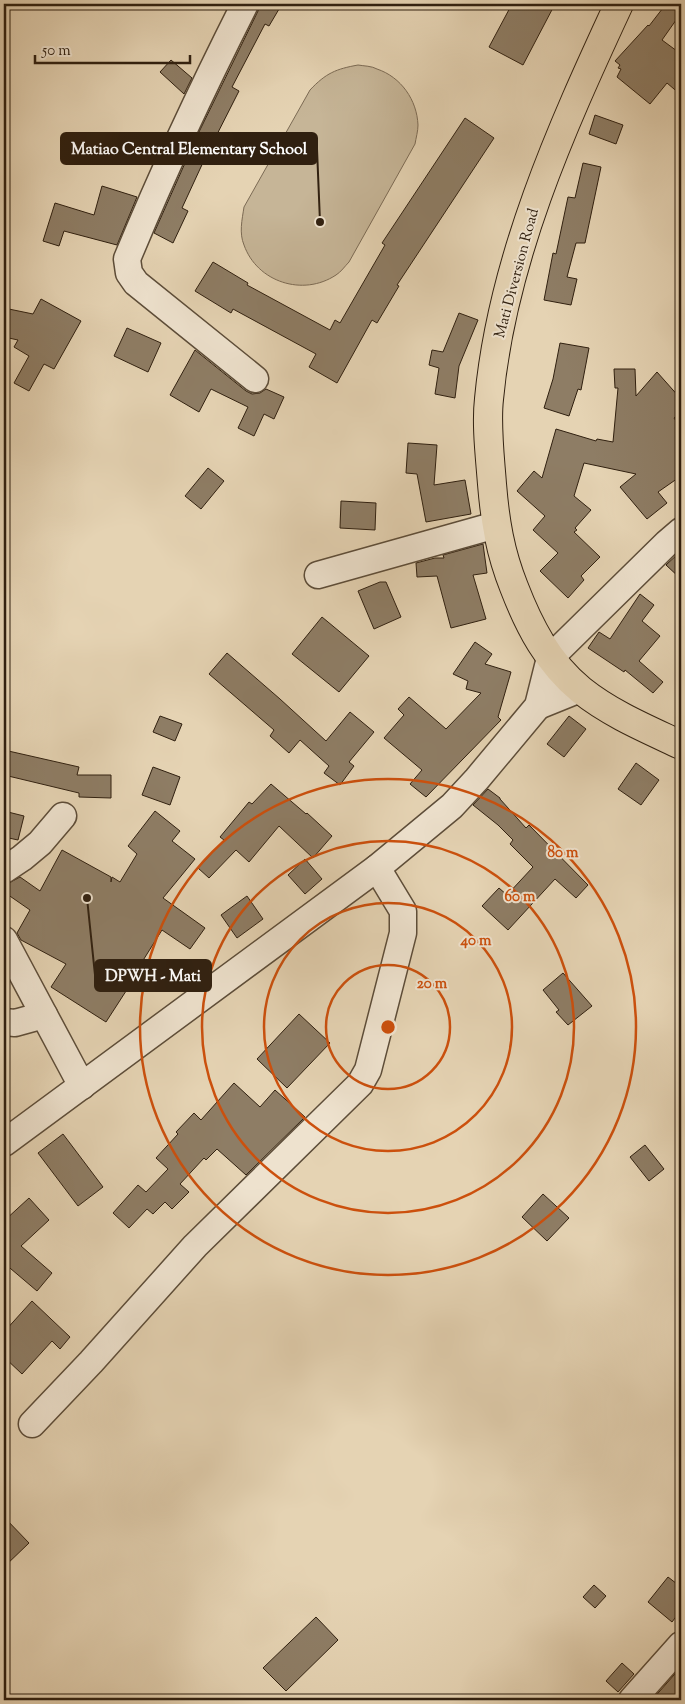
<svg xmlns="http://www.w3.org/2000/svg" width="685" height="1704" font-family="'Sorts Mill Goudy',serif">
<style>
.green{fill:#c6b597;stroke:#7b6a54}
.building{fill:#8e7d65;stroke:#302010}
.lines{fill:none;stroke-linecap:round;stroke-linejoin:round}
.minor-casing{stroke:#5d4d39;stroke-width:29}
.highway-casing{stroke:#302010;stroke-width:30}
.minor{stroke:#eee2ce;stroke-width:26}
.highway{stroke:#e5d3b3;stroke-width:28}
.ring{fill:none;stroke:#cc500d;stroke-width:2.5}
.labels{text-anchor:middle;stroke-width:4;stroke-linejoin:round;paint-order:stroke}
.street-label{font-size:15px;fill:#302010;stroke:#eee2ce}
.centre{fill:#cc500d;stroke:#eee2ce;stroke-width:2.5}
.ring-label{font-size:15px;text-anchor:middle;font-weight:bold;fill:#cc500d;stroke:#eee2ce;stroke-width:4;stroke-linejoin:round;paint-order:stroke}
.leader{fill:none;stroke:#302010;stroke-width:2}
.callout-dot{fill:#302010;stroke:#eee2ce;stroke-width:2}
.callout{fill:#302010;stroke:#302010;stroke-width:2}
.callout-label{font-size:16px;text-anchor:middle;font-weight:bold;fill:#fff}
</style>
<rect width="100%" height="100%" fill="#e5d3b3"/>
<filter id="stains"><feTurbulence type="fractalNoise" baseFrequency=".004" numOctaves="4"/><feColorMatrix values="0 0 0 0 .2 0 0 0 0 .09 0 0 0 0 .02 0 0 0 .5 -.17"/></filter>
<radialGradient id="worn" r=".72"><stop offset=".6" stop-color="#630" stop-opacity="0"/><stop offset="1" stop-color="#630" stop-opacity=".3"/></radialGradient>
<!-- green -->
<path class="green" d="M358,65C364,66 372,66 377,69C401,77 417,100 418,125C418,131 416,138 415,144L349,262C345,266 341,272 336,275C303,297 257,282 244,245C239,233 242,220 244,207L310,90C326,73 336,69 358,65Z"/>
<!-- building -->
<g class="building">
<path d="M260,4H282L269,26L265,24L232,87L239,91L206,156L182,208L188,211L173,243L154,233L197,136L258,11Z"/>
<path d="M512,4H555L523,65L489,47Z"/>
<path d="M666,4H673L681,10V13L662,40L681,54V95L667,83L650,104L617,77L621,69L618,68L620,65L615,61L648,25L649,26Z"/>
<path d="M171,60L192,78L184,94L160,72Z"/>
<path d="M595,115L623,125L616,144L589,134Z"/>
<path d="M465,118L494,138L397,285L399,286L377,323L372,320L337,383L309,367L316,354L233,309L231,313L195,291L213,262L248,283L247,285L330,330L335,320L340,323L385,245L382,243Z"/>
<path d="M583,163L601,167L585,243H576L567,277L577,279L571,305L544,300L553,253L556,254L568,197L575,198Z"/>
<path d="M102,186L137,197L117,245L64,231L59,246L43,241L55,203L94,215Z"/>
<path d="M41,299L81,321L54,369L44,364L29,391L14,383L29,356L14,347L18,340L4,337V308L33,314Z"/>
<path d="M459,313L478,320L459,366L455,398L435,394L439,368L429,365L432,350L443,352Z"/>
<path d="M127,328L161,343L148,372L114,356Z"/>
<path d="M560,343L589,348L581,390L578,389L569,416L544,408L553,379Z"/>
<path d="M195,350L246,391L252,394L260,393L266,389L284,397L274,419L264,414L254,436L238,428L248,407L211,389L199,412L170,395Z"/>
<path d="M614,369H635L636,396L657,372L681,399V412L674,418L681,428V476L658,492L667,503L647,519L620,487L636,474L584,463L574,496L591,510L575,528L577,530L574,532L600,557L581,576L584,580L568,598L540,571L558,553L533,530L545,516L517,491L534,471L542,478L556,429L596,441L597,439L613,442L618,388H615Z"/>
<path d="M408,443L437,445L434,485L465,480L471,514L426,522L417,474L406,473Z"/>
<path d="M208,468L224,481L201,509L185,496Z"/>
<path d="M341,501L376,503L375,530L340,528Z"/>
<path d="M483,544L487,573L473,575L486,619L451,628L437,576L417,577L416,563L435,558H444L443,555Z"/>
<path d="M681,551V579L666,565Z"/>
<path d="M380,582H386L401,617L374,629L358,591Z"/>
<path d="M640,594L654,605L642,621L660,636L639,661L663,682L653,693L625,670L624,672L588,648L599,632L610,639Z"/>
<path d="M322,617L369,656L339,692L292,654Z"/>
<path d="M475,642L492,654L485,664L511,672L498,717L501,720L426,797L410,784L422,770L384,738L404,715L398,709L409,697L446,729L481,693L466,689L468,681L453,674Z"/>
<path d="M227,653L280,699L326,741L350,712L374,732L349,762L354,766L340,785L324,773L329,766L300,740L289,753L270,736L274,730L209,674Z"/>
<path d="M160,716L182,724L175,741L153,732Z"/>
<path d="M569,716L586,729L564,757L547,744Z"/>
<path d="M4,750L79,767L77,775H111V798L79,797V793L4,775Z"/>
<path d="M636,763L659,780L641,805L618,789Z"/>
<path d="M153,767L180,777L170,805L142,795Z"/>
<path d="M271,784L306,814L307,813L332,836L313,858L279,826L249,862L236,850L209,878L198,868L224,840L220,837L249,802L252,804Z"/>
<path d="M488,789L500,798V799L526,828L529,825L588,885L576,898L555,879L508,930L482,906L499,888L507,895L533,867L510,844L513,840L498,825L473,805Z"/>
<path d="M4,811L24,816L18,840L4,837Z"/>
<path d="M155,811L180,831L172,841L195,859L163,898L205,928L190,949L162,930L137,970L139,971L106,1022L51,987L66,964L21,940L17,933L30,910L4,892V889L7,884L20,877L40,891L62,850L111,877V882L112,877L120,882L137,854L128,846Z"/>
<path d="M305,859L322,879L305,894L288,875Z"/>
<path d="M247,896L263,919L237,938L221,915Z"/>
<path d="M563,973L592,1006L568,1025L556,1012L559,1010L543,990Z"/>
<path d="M299,1014L330,1043L287,1088L257,1059Z"/>
<path d="M234,1083L260,1107L275,1090L305,1117L246,1175L217,1149L206,1160L204,1158L180,1184L189,1192L172,1209L165,1202L153,1214L147,1209L129,1228L113,1213L138,1185L146,1192L168,1169L156,1158L178,1134L176,1132L194,1113L201,1120Z"/>
<path d="M63,1134L103,1187L78,1206L38,1153Z"/>
<path d="M645,1145L664,1169L649,1181L630,1157Z"/>
<path d="M543,1194L569,1218L547,1241L522,1217Z"/>
<path d="M29,1198L49,1220L21,1246L52,1273L37,1291L4,1263V1221Z"/>
<path d="M32,1301L70,1337L60,1349L52,1341L22,1374L4,1357V1332Z"/>
<path d="M4,1517L29,1543L4,1567Z"/>
<path d="M668,1577L681,1587V1610L672,1622L648,1602Z"/>
<path d="M594,1585L606,1596L595,1608L583,1597Z"/>
<path d="M316,1617L338,1640L286,1691L263,1668Z"/>
<path d="M622,1663L634,1674L618,1692L606,1681Z"/>
<path d="M681,1667V1700H652Z"/>
</g>
<g class="lines">
<defs>
<g id="minor">
<path d="M245,4C203,87 163,172 127,259L129,273L136,283L255,379"/>
<path d="M318,575L496,525"/>
<path d="M538,706L580,689"/>
<path d="M4,870L22,858L40,843L63,816"/>
<path d="M4,940L82,1086"/>
<path d="M4,1022L15,1023L44,1015"/>
<path d="M4,1143L377,868L452,806L477,779L538,706L550,658L667,543L681,531"/>
<path d="M32,1424L91,1362L195,1246L360,1084L368,1070L403,933V911L377,868"/>
<path d="M632,1700L681,1645"/>
</g>
<path id="highway" d="M619,4C561,129 502,260 489,399C486,425 490,457 492,484C495,521 500,552 514,587C529,626 548,663 581,690C611,714 647,729 681,745"/>
</defs>
<!-- minor casing -->
<use href="#minor" class="minor-casing"/>
<!-- highway casing -->
<use href="#highway" class="highway-casing"/>
<!-- minor -->
<use href="#minor" class="minor"/>
<!-- highway -->
<use href="#highway" class="highway"/>
</g>
<!-- distance rings -->
<g class="ring">
<circle cx="388" cy="1027" r="62"/>
<circle cx="388" cy="1027" r="124"/>
<circle cx="388" cy="1027" r="186"/>
<circle cx="388" cy="1027" r="248"/>
</g>
<g class="labels">
<!-- street labels -->
<g class="street-label">
<text transform="translate(516 273) rotate(-75)" y="5">Mati Diversion Road</text>
</g>
</g>
<circle cx="388" cy="1027" r="8" class="centre"/>
<g class="ring-label">
<text x="563" y="857">80 m</text>
<text x="520" y="901">60 m</text>
<text x="476" y="945">40 m</text>
<text x="432" y="988">20 m</text>
</g>
<!-- callouts -->
<path class="leader" d="M320 222L317 149M87 898L95 975"/>
<g class="callout-dot">
<circle cx="320" cy="222" r="5"/>
<circle cx="87" cy="898" r="5"/>
</g>
<g class="callout">
<rect x="61" y="133" width="256" height="31" rx="5"/>
<rect x="95" y="960" width="116" height="31" rx="5"/>
</g>
<g class="callout-label">
<text x="189" y="154">Matiao Central Elementary School</text>
<text x="153" y="981">DPWH - Mati</text>
</g>
<!-- margin -->
<rect width="685" height="1704" fill="none" stroke="#e5d3b3" stroke-width="20"/>
<rect x="5" y="5" width="675" height="1694" fill="none" stroke="#302010" stroke-width="2.5"/>
<rect x="10" y="10" width="665" height="1684" fill="none" stroke="#302010"/>
<!-- scale -->
<path d="M35 55v8h155v-8" fill="none" stroke="#302010" stroke-width="2.5"/>
<text x="42" y="55" font-size="15" fill="#302010" stroke="#eee2ce" stroke-width="4" paint-order="stroke">50 m</text>
<rect width="100%" height="100%" filter="url(#stains)"/>
<rect width="100%" height="100%" fill="url(#worn)"/>
</svg>
